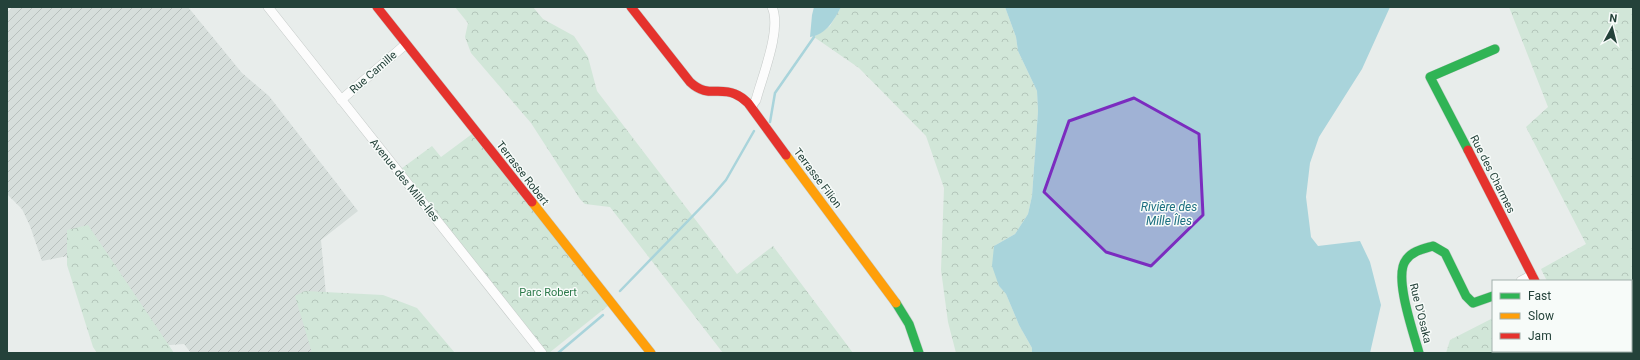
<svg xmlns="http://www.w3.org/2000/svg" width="1640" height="360" font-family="Roboto,sans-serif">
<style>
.industrial{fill:url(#industrial-furrows)}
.forest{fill:url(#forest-crowns)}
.water{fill:#a9d4db}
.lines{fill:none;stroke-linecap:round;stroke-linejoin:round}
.stream{stroke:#a9d4db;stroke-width:2.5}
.street-casing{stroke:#c5cac8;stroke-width:10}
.fast-casing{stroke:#c3cbc8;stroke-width:10}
.slow-casing{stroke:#c3cbc8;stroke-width:10}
.jam-casing{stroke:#c3cbc8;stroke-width:10}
.street{stroke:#fcfcfc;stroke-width:9}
.fast{stroke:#30b455;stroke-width:9}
.slow{stroke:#ff9f0a;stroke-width:9}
.jam{stroke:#e5322d;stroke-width:9}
.marked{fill:#7b2cbf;fill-opacity:0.2;stroke:#7b2cbf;stroke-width:3;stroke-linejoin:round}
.labels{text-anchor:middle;stroke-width:3;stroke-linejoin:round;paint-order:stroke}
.street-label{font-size:11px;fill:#24423a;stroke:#f7fbf9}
.park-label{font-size:11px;fill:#2d7a4b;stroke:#f7fbf9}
.water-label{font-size:12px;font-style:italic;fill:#1c6f80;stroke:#f7fbf9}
</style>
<defs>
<pattern id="industrial-furrows" width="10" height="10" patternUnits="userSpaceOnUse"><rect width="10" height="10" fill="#d6dedb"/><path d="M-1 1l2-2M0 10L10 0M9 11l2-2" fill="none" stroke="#b8c0bd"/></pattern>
<pattern id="forest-crowns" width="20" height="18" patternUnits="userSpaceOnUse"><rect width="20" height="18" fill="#d1e6d8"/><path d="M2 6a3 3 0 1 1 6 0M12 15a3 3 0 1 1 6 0" fill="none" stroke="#b3c6ba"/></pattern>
</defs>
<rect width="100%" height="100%" fill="#e8edeb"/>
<!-- industrial -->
<path class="industrial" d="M13,7H188L242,73L269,96L358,211L321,240L331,349L324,353H191L184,344L143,347L73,255L42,261L30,226L22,209L7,194V13Z"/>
<!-- forest -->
<g class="forest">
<path d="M455,7H533L543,19L574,36L588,57L597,91L737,274L773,246L853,353H723L610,207L585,204L580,199L531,123L471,53L465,37L468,23Z"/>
<path d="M841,7H1005L1016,37L1018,51L1037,91L1038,111L1032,196L1028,214L1015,234L994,246L999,286L1006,294L1019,325L1032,348V353H956L948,322L941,270L944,188L926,136L859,68L814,37L830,26Z"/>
<path d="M1509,7H1633V353H1585L1584,351H1631V281H1547L1541,269L1586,244L1526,127L1548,107Z"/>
<path d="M472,134L609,305L549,353H547L401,169L432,146L441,157Z"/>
<path d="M88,225L174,353H97L93,347L67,265V230Z"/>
<path d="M305,291L383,295L417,308L455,353H312L295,296Z"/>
<path d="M1493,318V351H1556L1557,353H1446L1450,340Z"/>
</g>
<!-- water -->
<g class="water">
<path d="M814,7H841C834,20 826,35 810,37L812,15Z"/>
<path d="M1005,7H1390L1362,69L1319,137L1310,163L1306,197L1311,237L1318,246L1360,241L1370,262L1381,305L1370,353H1032V348L1019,325L1006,294L999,286L992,266L994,246L1015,234L1028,214L1032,196L1038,111L1037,91L1018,51L1016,37Z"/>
</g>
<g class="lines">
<!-- stream -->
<g class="stream">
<path d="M770,122L775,93L814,37"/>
<path d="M620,291L713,195L726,180L754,131"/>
<path d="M558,353L603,315"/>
</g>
<defs>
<g id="street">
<path d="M268,7L542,353"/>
<path d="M341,100L406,44"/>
<path d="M751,107L756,100C762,77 782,29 772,7"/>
<path d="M1521,281L1532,275"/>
<path d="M1572,351L1573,353"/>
</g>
<g id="fast">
<path d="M1468,150L1430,77L1495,49"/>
<path d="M896,303L909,324L919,353"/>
<path d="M1419,353C1414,334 1393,276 1406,260C1412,251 1423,249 1433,246L1445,253L1466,296L1473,303L1493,296"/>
</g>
<g id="slow">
<path d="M786,155L896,303"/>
<path d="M532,202L651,353"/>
</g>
<g id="jam">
<path d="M377,7L532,202"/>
<path d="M631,7L690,82C707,98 718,87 735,94C740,96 744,99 748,103L786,155"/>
<path d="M1468,150L1535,281"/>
</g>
</defs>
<!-- street casing -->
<use href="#street" class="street-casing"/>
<!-- fast casing -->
<use href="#fast" class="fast-casing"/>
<!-- slow casing -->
<use href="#slow" class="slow-casing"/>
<!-- jam casing -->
<use href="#jam" class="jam-casing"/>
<!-- street -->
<use href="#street" class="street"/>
<!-- fast -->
<use href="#fast" class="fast"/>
<!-- slow -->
<use href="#slow" class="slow"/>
<!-- jam -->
<use href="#jam" class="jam"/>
</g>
<!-- marked area -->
<path class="marked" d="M1134,98L1199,134L1203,215L1151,266L1106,252L1044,192L1069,121Z"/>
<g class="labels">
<!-- street labels -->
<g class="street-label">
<text transform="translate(373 72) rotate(-41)" y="4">Rue Camille</text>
<text transform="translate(523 173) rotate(52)" y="4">Terrasse Robert</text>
<text transform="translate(1493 174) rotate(63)" y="4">Rue des Charmes</text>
<text transform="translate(818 178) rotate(53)" y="4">Terrasse Filion</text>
<text transform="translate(405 180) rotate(51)" y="4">Avenue des Mille-Îles</text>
<text transform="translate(1421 313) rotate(76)" y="4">Rue D'Osaka</text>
</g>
<!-- park labels -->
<g class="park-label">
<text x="548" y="296">Parc Robert</text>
</g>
<!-- water labels -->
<g class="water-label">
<text x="1169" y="211">Rivière des<tspan x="1169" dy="14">Mille Îles</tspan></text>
</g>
</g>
<!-- border -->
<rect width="1640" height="360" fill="none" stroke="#24423a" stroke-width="16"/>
<!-- legend -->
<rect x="1492" y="280" width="140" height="72" fill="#f7fbf9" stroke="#a3b1ad"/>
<rect x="1500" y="293" width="20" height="6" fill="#30b455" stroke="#a3b1ad"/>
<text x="1528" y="300" font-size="12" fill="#24423a">Fast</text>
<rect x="1500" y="313" width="20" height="6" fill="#ff9f0a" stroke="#a3b1ad"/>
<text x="1528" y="320" font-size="12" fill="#24423a">Slow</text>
<rect x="1500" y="333" width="20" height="6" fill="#e5322d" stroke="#a3b1ad"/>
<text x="1528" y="340" font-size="12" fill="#24423a">Jam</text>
<!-- north arrow -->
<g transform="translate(1612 28) rotate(7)" stroke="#f7fbf9" stroke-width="3" paint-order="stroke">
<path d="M0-3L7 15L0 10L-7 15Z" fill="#24423a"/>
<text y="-6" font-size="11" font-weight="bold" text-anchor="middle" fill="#24423a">N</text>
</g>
</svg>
